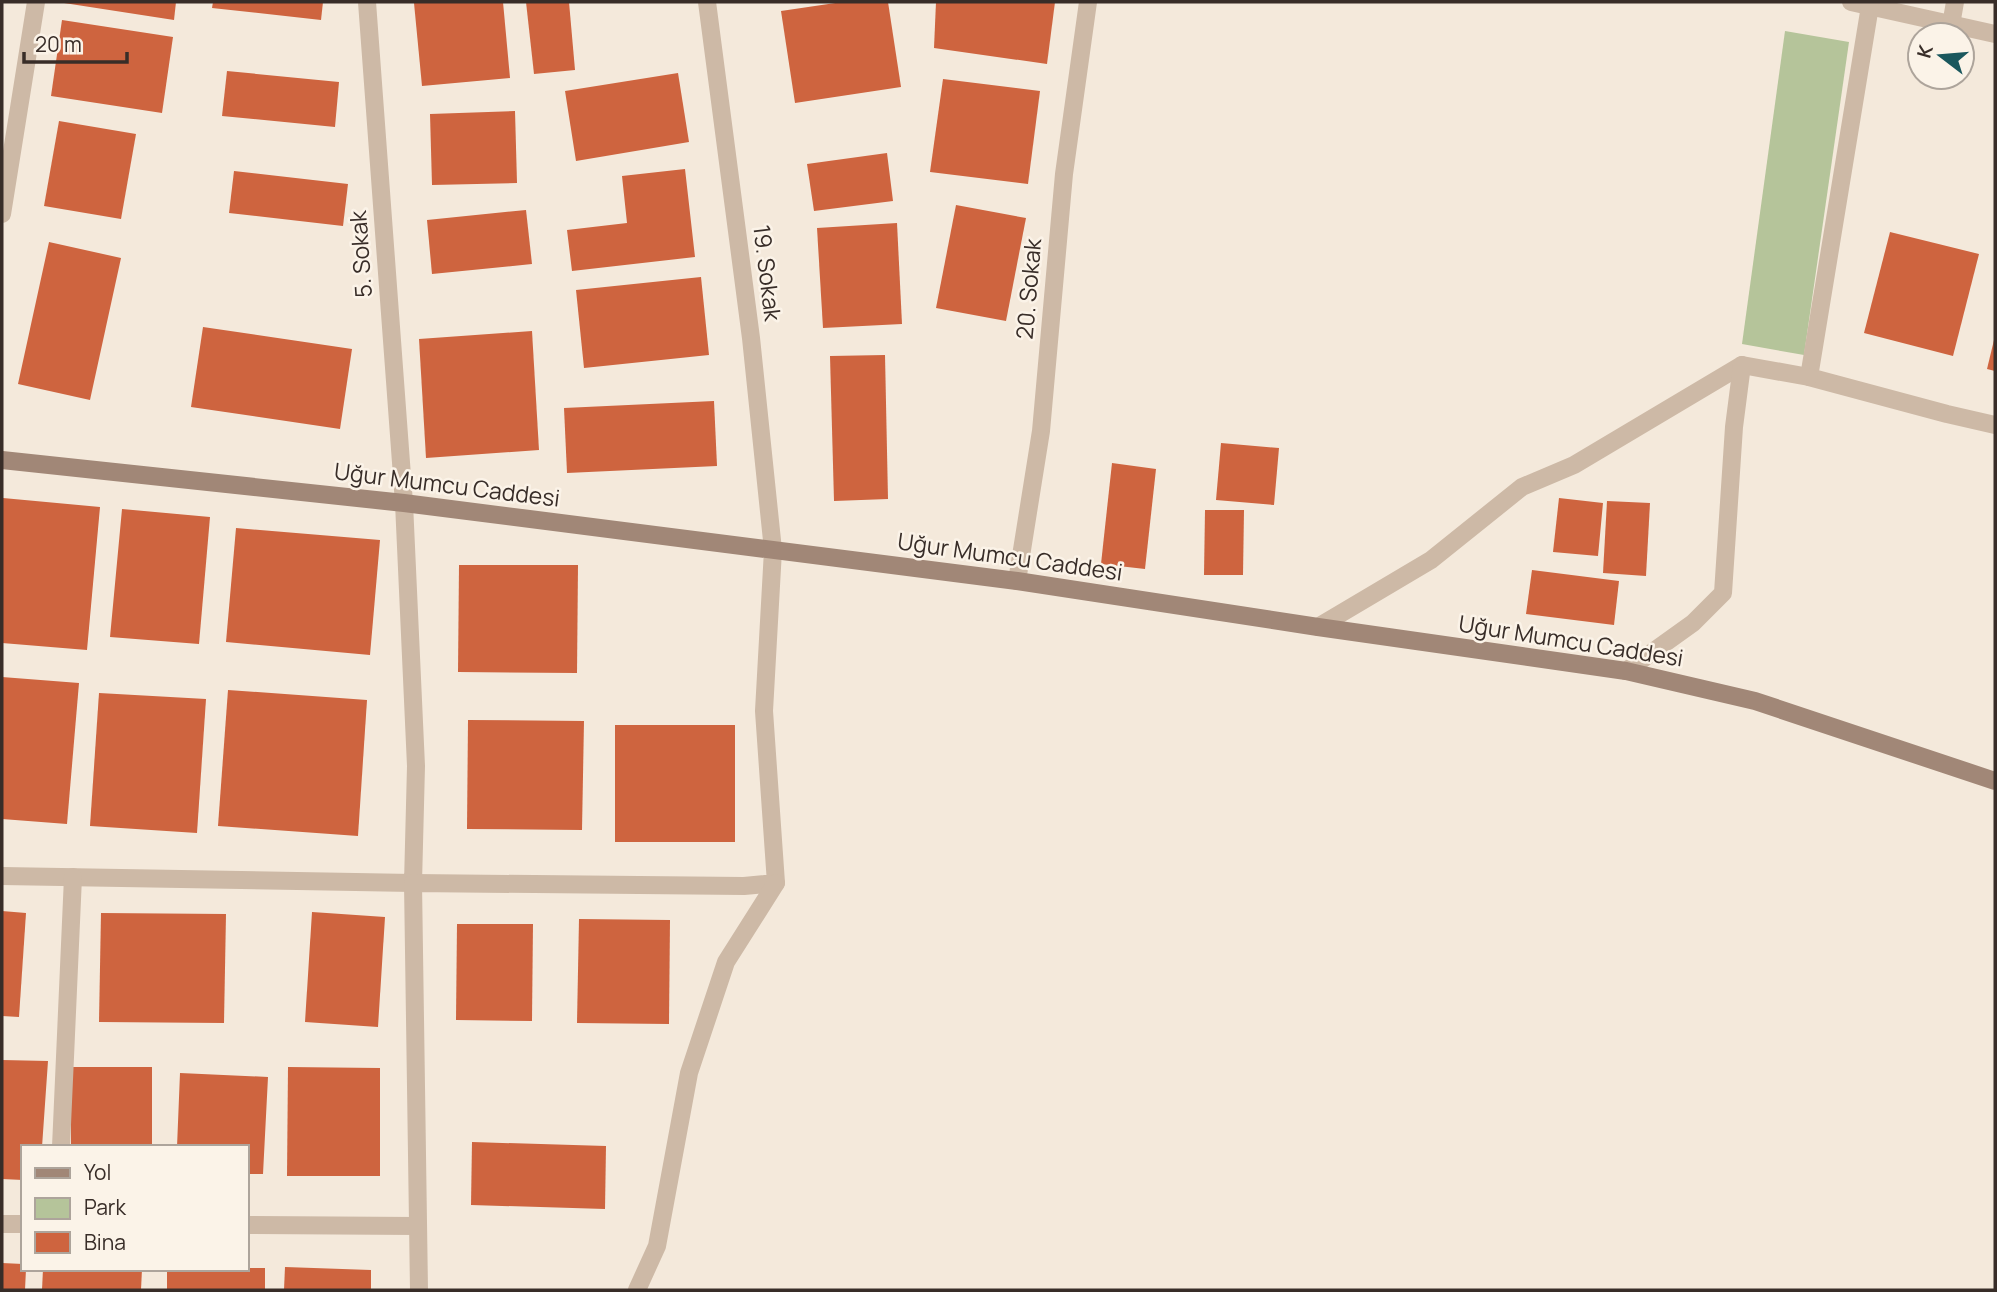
<svg xmlns="http://www.w3.org/2000/svg" width="1997" height="1292" font-family="Manrope,sans-serif">
<style>
.green{fill:#b5c49a}
.building{fill:#ce643f}
.lines{fill:none;stroke-linecap:round;stroke-linejoin:round}
.street{stroke:#cdb9a6;stroke-width:18}
.secondary{stroke:#a18777;stroke-width:18}
.labels{text-anchor:middle;stroke-width:5;stroke-linejoin:round;paint-order:stroke}
.street-label{font-size:23px;fill:#382d28;stroke:#fbf3e8}
</style>
<rect width="100%" height="100%" fill="#f4e9db"/>
<!-- green -->
<path class="green" d="M1785,31L1849,42L1804,355L1742,344Z"/>
<!-- building -->
<g class="building">
<path d="M64,2H176L174,20L64,3Z"/>
<path d="M213,2H323L321,20L212,8Z"/>
<path d="M426,2H503L510,78L422,86L414,3Z"/>
<path d="M526,2H569L575,70L534,74Z"/>
<path d="M842,2H888L901,87L795,103L781,11Z"/>
<path d="M936,2H1055L1047,64L934,48Z"/>
<path d="M62,20L173,37L162,113L51,96Z"/>
<path d="M227,71L339,82L335,127L222,116Z"/>
<path d="M678,73L689,142L576,161L565,91Z"/>
<path d="M943,79L1040,91L1028,184L930,172Z"/>
<path d="M515,111L517,183L432,185L430,114Z"/>
<path d="M59,121L136,134L121,219L44,206Z"/>
<path d="M887,153L893,201L814,211L807,164Z"/>
<path d="M685,169L695,257L572,271L567,230L627,223L622,176Z"/>
<path d="M234,171L348,184L343,226L229,213Z"/>
<path d="M956,205L1026,218L1006,321L936,308Z"/>
<path d="M526,210L532,264L432,274L427,220Z"/>
<path d="M897,223L902,324L823,328L817,228Z"/>
<path d="M1890,232L1979,254L1953,356L1864,333Z"/>
<path d="M49,242L121,258L90,400L18,384Z"/>
<path d="M701,277L709,355L584,368L576,290Z"/>
<path d="M203,327L352,349L340,429L191,407Z"/>
<path d="M532,331L539,450L426,458L419,339Z"/>
<path d="M1994,340H1995V371L1987,369Z"/>
<path d="M885,355L888,499L834,501L830,356Z"/>
<path d="M714,401L717,466L567,473L564,408Z"/>
<path d="M1221,443L1279,448L1274,505L1216,500Z"/>
<path d="M1112,463L1156,469L1145,569L1101,564Z"/>
<path d="M3,498L100,507L87,650L2,643Z"/>
<path d="M1559,498L1603,503L1598,556L1553,552Z"/>
<path d="M1607,501L1650,503L1646,576L1603,573Z"/>
<path d="M122,509L210,517L199,644L110,637Z"/>
<path d="M1205,510H1244L1243,575H1204Z"/>
<path d="M236,528L380,540L370,655L226,642Z"/>
<path d="M459,565H578L577,673L458,672Z"/>
<path d="M1532,570L1619,581L1614,625L1526,614Z"/>
<path d="M2,677L79,683L67,824L2,819Z"/>
<path d="M228,690L367,700L358,836L218,826Z"/>
<path d="M99,693L206,699L197,833L90,826Z"/>
<path d="M468,720L584,721L582,830L467,829Z"/>
<rect x="615" y="725" width="120" height="117"/>
<path d="M2,911L26,913L19,1017L2,1016Z"/>
<path d="M312,912L385,917L378,1027L305,1022Z"/>
<path d="M101,913L226,914L224,1023L99,1022Z"/>
<path d="M579,919L670,920L669,1024L577,1023Z"/>
<path d="M457,924H533L532,1021L456,1020Z"/>
<path d="M2,1060L48,1061L42,1147H23V1180L2,1179Z"/>
<rect x="71" y="1067" width="81" height="80"/>
<path d="M288,1067L380,1068V1176H287Z"/>
<path d="M180,1073L268,1077L263,1174H247V1147H177Z"/>
<path d="M472,1142L606,1146L605,1209L471,1205Z"/>
<path d="M2,1263L23,1264V1269H26L25,1290H2Z"/>
<path d="M285,1267L371,1270V1290H284Z"/>
<path d="M247,1268H265V1290H167V1269Z"/>
<path d="M43,1269H142L141,1290H42Z"/>
</g>
<g class="lines">
<!-- street -->
<g class="street">
<path d="M1851,2L1995,34"/>
<path d="M1870,6L1809,377L1947,414L1995,425"/>
<path d="M1951,25L1955,2"/>
<path d="M2,214L36,2"/>
<path d="M1017,581L1041,431L1064,174L1088,2"/>
<path d="M1318,627L1431,560L1522,487L1574,465L1742,365"/>
<path d="M1626,671L1693,623L1723,593L1734,427L1742,365L1809,377"/>
<path d="M2,876L413,883L416,766L404,503L367,2"/>
<path d="M61,1147L73,877"/>
<path d="M2,1224H23"/>
<path d="M247,1225L417,1226"/>
<path d="M419,1290L413,883L744,886L776,883L764,711L773,550L751,338L707,2"/>
<path d="M637,1290L657,1246L689,1073L726,962L776,883"/>
</g>
<!-- secondary -->
<path class="secondary" d="M2,460L404,503L1017,581L1318,627L1626,671L1755,701L1995,781"/>
</g>
<g class="labels">
<!-- street labels -->
<g class="street-label">
<text transform="translate(361 254) rotate(-94)" y="8">5. Sokak</text>
<text transform="translate(767 273) rotate(83)" y="8">19. Sokak</text>
<text transform="translate(1029 289) rotate(-85)" y="8">20. Sokak</text>
<text transform="translate(447 485) rotate(7)" y="8">Uğur Mumcu Caddesi</text>
<text transform="translate(1010 557) rotate(8)" y="8">Uğur Mumcu Caddesi</text>
<text transform="translate(1571 641) rotate(9)" y="8">Uğur Mumcu Caddesi</text>
</g>
</g>
<!-- border -->
<rect width="1997" height="1292" fill="none" stroke="#382d28" stroke-width="7"/>
<!-- legend -->
<rect x="21" y="1145" width="228" height="126" fill="#fbf3e8" stroke="#ada49b" stroke-width="2"/>
<rect x="35" y="1168" width="35" height="10" fill="#a18777" stroke="#ada49b" stroke-width="2"/>
<text x="84" y="1180" font-size="21" fill="#382d28">Yol</text>
<rect x="35" y="1198" width="35" height="21" fill="#b5c49a" stroke="#ada49b" stroke-width="2"/>
<text x="84" y="1215" font-size="21" fill="#382d28">Park</text>
<rect x="35" y="1232" width="35" height="21" fill="#ce643f" stroke="#ada49b" stroke-width="2"/>
<text x="84" y="1250" font-size="21" fill="#382d28">Bina</text>
<!-- north arrow -->
<g transform="translate(1941 56) rotate(286)"><circle r="33" fill="#fbf3e8" stroke="#ada49b" stroke-width="2"/>
<path d="M0-5L12 26L0 18L-12 26Z" fill="#1a575d"/>
<text y="-10" font-size="19" font-weight="bold" text-anchor="middle" fill="#382d28">K</text>
</g>
<!-- scale -->
<path d="M24 52v10h103v-10" fill="none" stroke="#382d28" stroke-width="3.5"/>
<text x="35" y="52" font-size="21" fill="#382d28" stroke="#fbf3e8" stroke-width="5" paint-order="stroke">20 m</text>
</svg>
